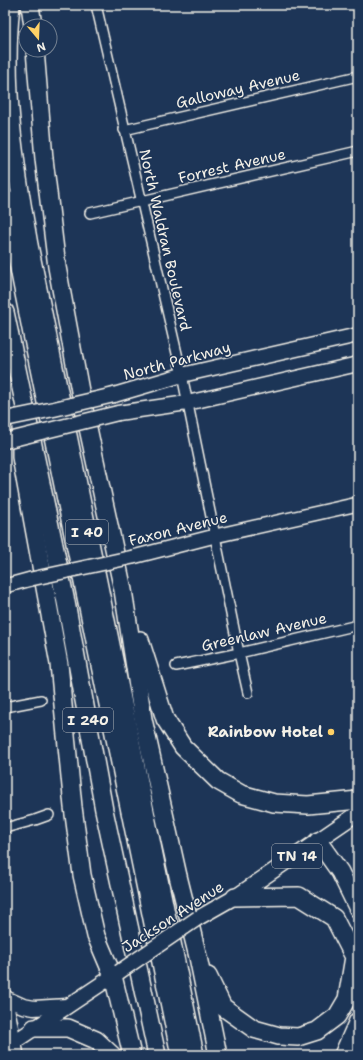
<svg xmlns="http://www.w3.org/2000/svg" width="363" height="1060" font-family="'Shantell Sans',sans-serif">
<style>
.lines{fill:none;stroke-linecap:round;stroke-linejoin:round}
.street-casing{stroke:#f4f1e8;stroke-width:12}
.secondary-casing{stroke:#f4f1e8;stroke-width:16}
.primary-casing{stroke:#f4f1e8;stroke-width:17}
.highway-casing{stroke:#f4f1e8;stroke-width:20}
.street{stroke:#1d3557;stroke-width:9}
.secondary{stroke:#1d3557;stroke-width:13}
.primary{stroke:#1d3557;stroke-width:14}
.highway{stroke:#1d3557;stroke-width:17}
.secondary-bridge-casing{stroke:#f4f1e8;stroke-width:16;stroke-linecap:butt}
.primary-bridge-casing{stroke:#f4f1e8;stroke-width:17;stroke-linecap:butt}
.secondary-bridge{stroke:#1d3557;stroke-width:13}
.primary-bridge{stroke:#1d3557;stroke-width:14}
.poi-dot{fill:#ffd166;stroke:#1d3557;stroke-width:1.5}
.labels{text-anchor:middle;stroke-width:3;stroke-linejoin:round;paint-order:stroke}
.shield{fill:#1d3557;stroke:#b4b9bc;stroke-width:1}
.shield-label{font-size:14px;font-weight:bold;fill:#f4f1e8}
.street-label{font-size:15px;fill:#f4f1e8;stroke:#1d3557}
.poi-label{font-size:15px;font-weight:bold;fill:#f4f1e8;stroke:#1d3557;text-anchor:end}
</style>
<rect width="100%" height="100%" fill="#1d3557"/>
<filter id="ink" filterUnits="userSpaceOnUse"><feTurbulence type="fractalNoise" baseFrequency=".025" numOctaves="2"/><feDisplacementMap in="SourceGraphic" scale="8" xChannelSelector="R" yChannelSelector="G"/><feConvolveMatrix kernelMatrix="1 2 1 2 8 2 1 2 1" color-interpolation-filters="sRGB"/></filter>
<g filter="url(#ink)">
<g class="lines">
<defs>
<g id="street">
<path d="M96,5L182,375L239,653L248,693"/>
<path d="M124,130L358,76"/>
<path d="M90,213L358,151"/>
<path d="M176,666L239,653L358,625"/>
<path d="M5,707L41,700"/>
<path d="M5,828L35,820L49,815"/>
</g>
<g id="secondary">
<path d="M133,557L215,536L358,504"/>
<path d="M5,586L31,579"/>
<path d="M5,996L17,1055"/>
</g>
<g id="primary">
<path d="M114,395L182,375L358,335"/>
<path d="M118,413L187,403L358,364"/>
<path d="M198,918L235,897L358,813"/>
<path d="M5,998L23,1006L34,1008L67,1006"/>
<path d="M5,1048L119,972"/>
</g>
<g id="highway">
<path d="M11,5C2,85 15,166 29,245L195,1055"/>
<path d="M30,5L33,26"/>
<path d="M35,50L44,159L57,267L80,391L123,590L143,719L178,876L198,957L218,1055"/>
<path d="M5,198L33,339L180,1055"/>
<path d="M5,312L66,602L104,810L157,1055"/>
<path d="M21,424V457L59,664L73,807L82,875L96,936L113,976L132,1055"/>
<path d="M140,640L165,719L183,747L218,781L241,794L274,803L308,805L358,800"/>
<path d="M318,841L340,872L358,909"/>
<path d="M208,976L223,1007L254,1029L279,1036L298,1037L317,1031L337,1016L347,999L354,957L334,918L299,896L235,897"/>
<path d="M34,1028H68L96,1040L112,1055"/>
<path d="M343,1055L358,1021"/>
</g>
</defs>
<!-- street casing -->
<use href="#street" class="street-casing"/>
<!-- secondary casing -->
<use href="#secondary" class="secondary-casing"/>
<!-- primary casing -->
<use href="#primary" class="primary-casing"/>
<!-- highway casing -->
<use href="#highway" class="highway-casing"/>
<!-- street -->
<use href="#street" class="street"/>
<!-- secondary -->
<use href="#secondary" class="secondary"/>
<!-- primary -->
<use href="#primary" class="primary"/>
<!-- highway -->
<use href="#highway" class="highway"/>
<defs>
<path id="secondary-bridge" d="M31,579L133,557"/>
<g id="primary-bridge">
<path d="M5,419L54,409L114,395"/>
<path d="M5,441L118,413"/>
<path d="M119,972L198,918"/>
</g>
</defs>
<!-- secondary-bridge casing -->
<use href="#secondary-bridge" class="secondary-bridge-casing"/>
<!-- primary-bridge casing -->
<use href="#primary-bridge" class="primary-bridge-casing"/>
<!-- secondary-bridge -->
<use href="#secondary-bridge" class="secondary-bridge"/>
<!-- primary-bridge -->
<use href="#primary-bridge" class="primary-bridge"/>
</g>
</g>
<!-- markers -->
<circle class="poi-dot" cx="331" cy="732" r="4"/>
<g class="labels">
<!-- shield labels -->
<g class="shield">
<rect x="66" y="520" width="42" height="24" rx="3"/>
<rect x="63" y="708" width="50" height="24" rx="3"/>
<rect x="272" y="844" width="50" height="24" rx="3"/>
</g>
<g class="shield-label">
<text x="87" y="537">I 40</text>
<text x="88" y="725">I 240</text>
<text x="297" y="861">TN 14</text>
</g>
<!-- street labels -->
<g class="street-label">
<text transform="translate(238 89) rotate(-13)" y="5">Galloway Avenue</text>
<text transform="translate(232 166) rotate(-13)" y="5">Forrest Avenue</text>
<text transform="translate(165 240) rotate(77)" y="5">North Waldran Boulevard</text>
<text transform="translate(177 361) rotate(-15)" y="5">North Parkway</text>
<text transform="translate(178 529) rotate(-14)" y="5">Faxon Avenue</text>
<text transform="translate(264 632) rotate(-13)" y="5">Greenlaw Avenue</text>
<text transform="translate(173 917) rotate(-33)" y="5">Jackson Avenue</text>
</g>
<!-- poi labels -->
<g class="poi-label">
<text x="323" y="737">Rainbow Hotel</text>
</g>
</g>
<!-- margin -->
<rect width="363" height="1060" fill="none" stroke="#1d3557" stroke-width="20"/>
<rect x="10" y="10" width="343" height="1040" fill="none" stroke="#f4f1e8" stroke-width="1.5" filter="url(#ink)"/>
<!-- north arrow -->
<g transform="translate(38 38) rotate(161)"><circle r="19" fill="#1d3557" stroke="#738091"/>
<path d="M0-3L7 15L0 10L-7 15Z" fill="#ffd166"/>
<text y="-6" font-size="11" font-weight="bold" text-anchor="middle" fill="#f4f1e8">N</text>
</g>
</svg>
